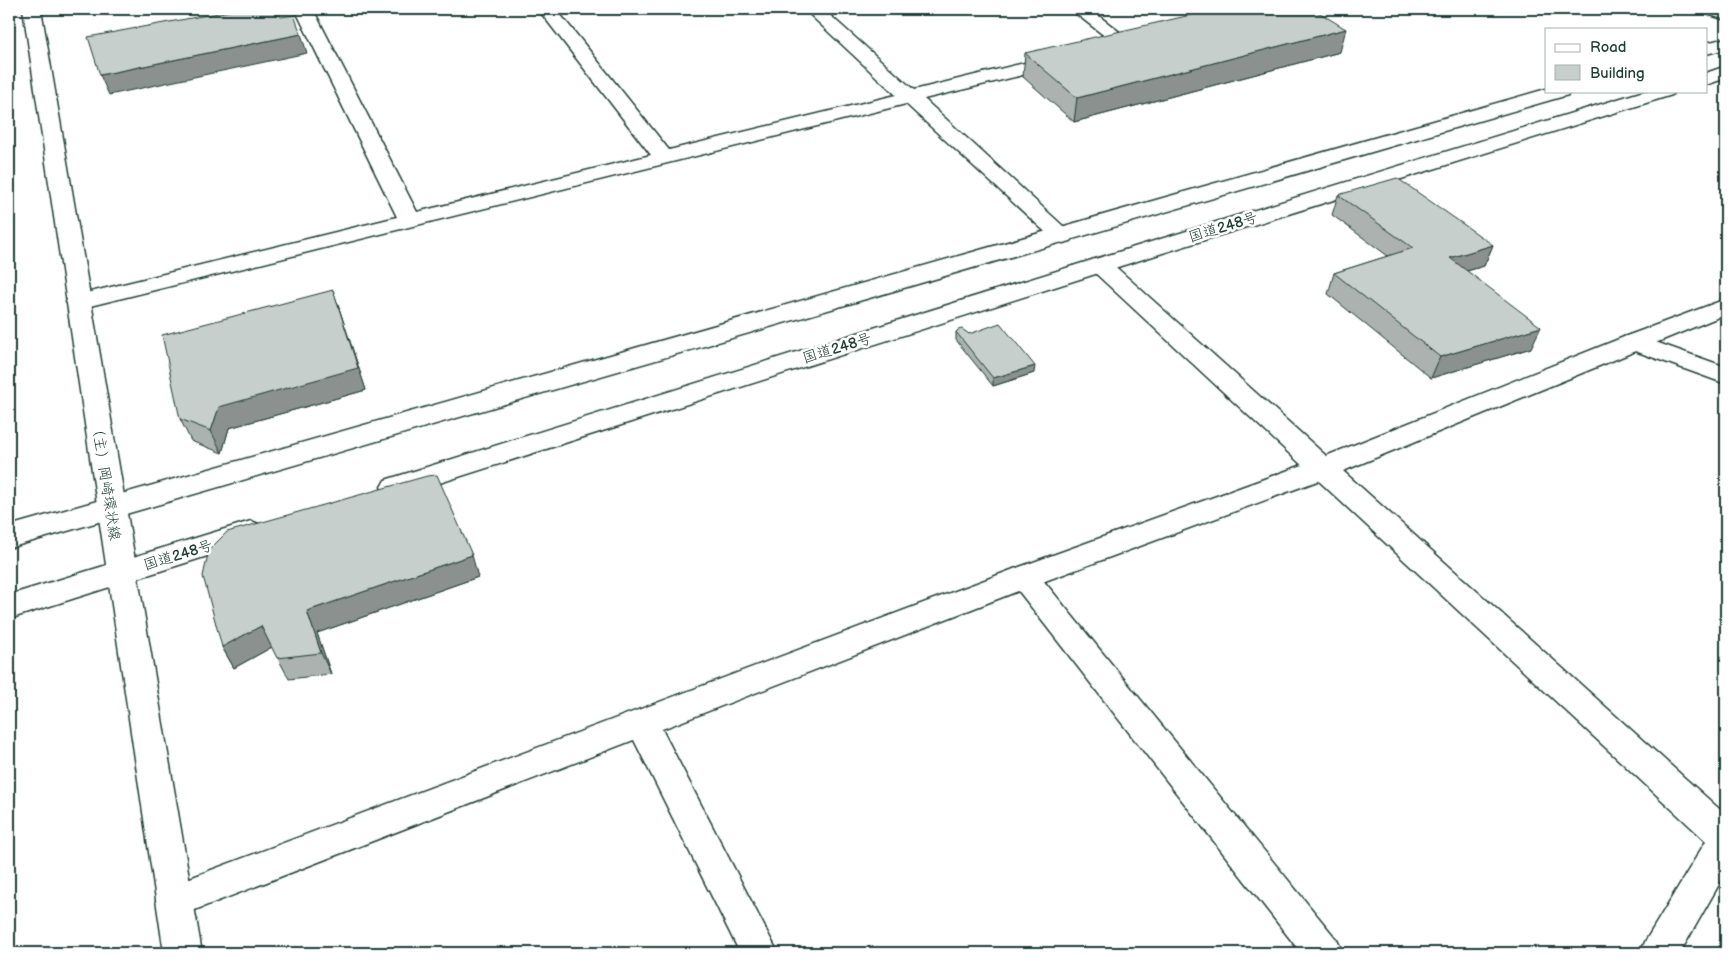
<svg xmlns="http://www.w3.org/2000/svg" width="1735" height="962" font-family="'Balsamiq Sans','Klee One',sans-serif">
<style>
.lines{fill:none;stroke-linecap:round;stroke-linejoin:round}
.stream{fill:#758883;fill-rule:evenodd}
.minor-casing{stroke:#1f3d34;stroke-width:3}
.tertiary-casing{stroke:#1f3d34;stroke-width:3}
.primary-casing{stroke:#1f3d34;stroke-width:3}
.trunk-casing{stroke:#1f3d34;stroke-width:3}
.minor{fill:#fff;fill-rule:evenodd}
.tertiary{fill:#fff;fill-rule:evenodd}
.primary{fill:#fff;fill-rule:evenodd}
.trunk{fill:#fff;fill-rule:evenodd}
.wall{fill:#abb2af;stroke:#1f3d34}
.shaded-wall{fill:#8b918f;stroke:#1f3d34}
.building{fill:#c7cfcc;stroke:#1f3d34}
.labels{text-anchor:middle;stroke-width:5;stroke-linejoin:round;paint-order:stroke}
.street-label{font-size:15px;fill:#1f3d34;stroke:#fff}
</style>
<rect width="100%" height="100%" fill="#fff"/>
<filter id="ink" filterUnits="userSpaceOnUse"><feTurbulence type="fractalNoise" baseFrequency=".02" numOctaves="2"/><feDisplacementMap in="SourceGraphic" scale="10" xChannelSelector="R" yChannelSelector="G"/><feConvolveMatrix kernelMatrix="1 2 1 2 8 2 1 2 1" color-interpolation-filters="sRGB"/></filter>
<g filter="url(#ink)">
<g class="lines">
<!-- stream -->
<path class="stream" d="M1726,943V953H1717L1720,945Z"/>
<defs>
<g id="minor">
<path d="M295,9H313L417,212L651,155L538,9H556L669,150L896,95L804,9H823L914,90L1061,54L1068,56L1070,60L1068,64L924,99L1074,236L1071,241L1063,243L1055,241L906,104L78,309L70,307L66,302L70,297L397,217Z"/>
<path d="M1070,9H1090L1135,44L1132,48L1126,49L1120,48Z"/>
<path d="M1100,258L1108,260L1726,815V872L1680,953H1640L1646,940L1706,841L1092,270L1089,265L1092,260Z"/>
<path d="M1633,334L1726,367V384L1624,347L1621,342L1624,337Z"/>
<path d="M1024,566L1034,569L1337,940L1343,953H1301L1014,585L1009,577L1014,569Z"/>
<path d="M642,710L654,714L778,953H740L626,724L630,714Z"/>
</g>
<g id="tertiary">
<path d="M1701,9H1726V20L1704,13Z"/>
<path d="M1726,299V314L1331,476L1034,585L174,918L161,913L156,901L161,889L174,884L1014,569L1311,462L1624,337Z"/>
</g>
<path id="primary" d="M23,9H41L202,953H164Z"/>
<g id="trunk">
<path d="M1726,38V49L1706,54V43Z"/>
<path d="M1726,66V78L1706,85V73Z"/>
<path d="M1546,89V91H1570L1568,95L9,548V526Z"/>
<path d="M1644,91H1674L1672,95L1108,270L405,494L395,497L385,494L381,487L385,480L1092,260Z"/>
<path d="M251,521L261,525L265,532L261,539L9,619V595Z"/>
</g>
</defs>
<!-- minor casing -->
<use href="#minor" class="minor-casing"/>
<!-- tertiary casing -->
<use href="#tertiary" class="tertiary-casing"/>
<!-- primary casing -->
<use href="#primary" class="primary-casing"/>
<!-- trunk casing -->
<use href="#trunk" class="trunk-casing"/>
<!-- minor -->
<use href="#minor" class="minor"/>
<!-- tertiary -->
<use href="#tertiary" class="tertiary"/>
<!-- primary -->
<use href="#primary" class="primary"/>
<!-- trunk -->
<use href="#trunk" class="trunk"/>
</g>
<!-- wall -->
<g class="wall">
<path d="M1340,52L1074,122L1023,77L1025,53Z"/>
<path d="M1338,195L1493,245L1484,266L1467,271L1531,348L1431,378L1328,294L1334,273L1388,256L1332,215Z"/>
<path d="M333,290L366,390L229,428L222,453L191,441L180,419Z"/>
<path d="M956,332L969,334L1034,373L993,386L956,340Z"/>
<path d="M478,577L317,633L331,674L289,679L272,647L234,668L222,647Z"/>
</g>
<!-- shaded-wall -->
<g class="shaded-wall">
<path d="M1346,29L1340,52L1074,122L1077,98Z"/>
<path d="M301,34L307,53L109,95L100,75Z"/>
<path d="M1493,245L1484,266L1442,278L1450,258Z"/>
<path d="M333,290L366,390L229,428L222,453L211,431L219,407Z"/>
<path d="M1541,327L1531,348L1431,378L1440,357Z"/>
<path d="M1035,366L1034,373L993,386V378Z"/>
<path d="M472,555L478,577L317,633L331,674L321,653L307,611Z"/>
<path d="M261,626L272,647L234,668L222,647Z"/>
</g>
<!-- building -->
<g class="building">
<path d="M240,9H275L281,17L294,15L301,34L100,75L88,37Z"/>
<path d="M1217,9H1313L1346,29L1077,98L1025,53Z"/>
<path d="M1397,178L1493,245L1450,258L1541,327L1440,357L1334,273L1413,248L1338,195Z"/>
<path d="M333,290L358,368L219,407L211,431L180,419L162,335Z"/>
<path d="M1000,323L1035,366L993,378L956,332L958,330L962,329L969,334Z"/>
<path d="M437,475L472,555L307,611L321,653L277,658L261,626L222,647L203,576L209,550L227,532L427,476Z"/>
</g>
</g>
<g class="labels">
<!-- street labels -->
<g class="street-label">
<text transform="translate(1223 227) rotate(-17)" y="5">国道248号</text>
<text transform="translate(837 348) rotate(-17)" y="5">国道248号</text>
<text transform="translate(106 481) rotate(81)" y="5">（主）岡崎環状線</text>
<text transform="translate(178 555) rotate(-17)" y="5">国道248号</text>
</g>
</g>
<!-- margin -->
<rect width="1735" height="962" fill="none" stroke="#fff" stroke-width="30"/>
<rect x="15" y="15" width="1705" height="932" fill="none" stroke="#1f3d34" stroke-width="2" filter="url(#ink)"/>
<!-- legend -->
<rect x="1545" y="28" width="162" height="65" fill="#ffffff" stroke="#a5b1ae"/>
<rect x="1555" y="44" width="25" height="8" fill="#ffffff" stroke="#a5b1ae"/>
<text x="1590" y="52" font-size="15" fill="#1f3d34">Road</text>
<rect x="1555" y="65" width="25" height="15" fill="#c7cfcc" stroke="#a5b1ae"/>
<text x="1590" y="78" font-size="15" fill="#1f3d34">Building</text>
</svg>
